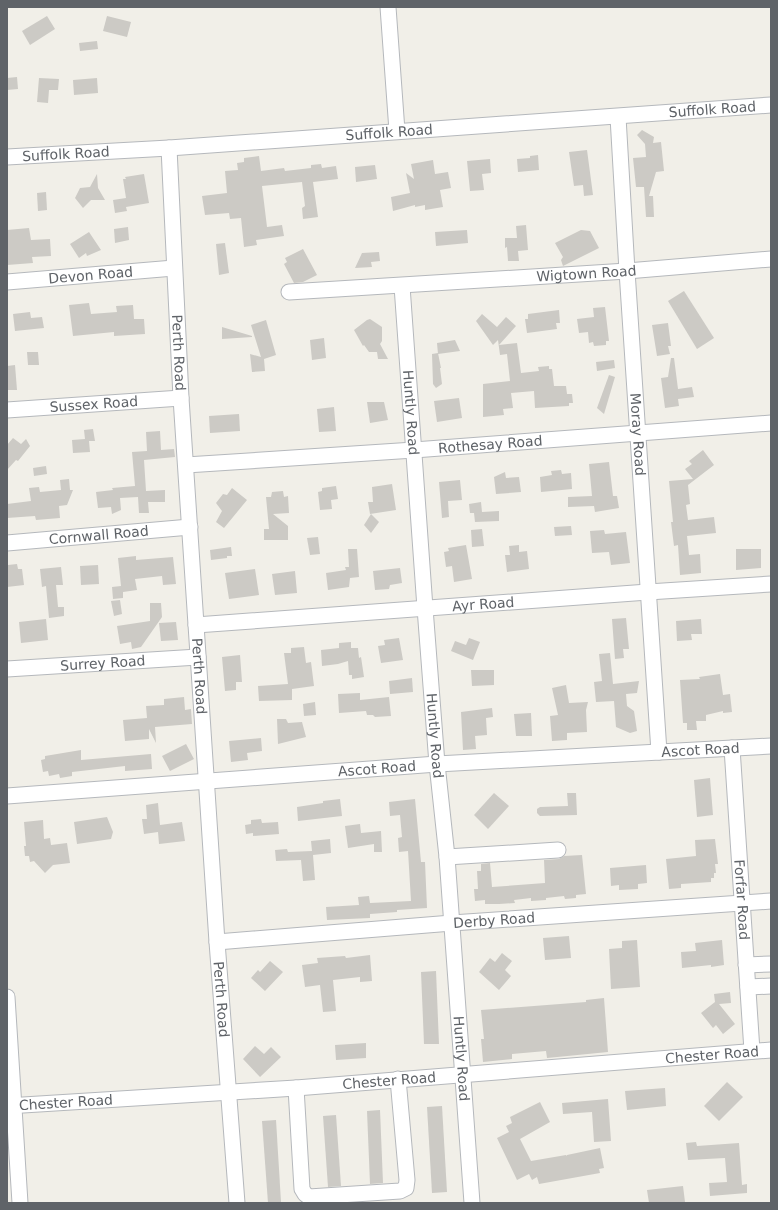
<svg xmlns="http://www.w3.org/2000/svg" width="778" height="1210" font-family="'DejaVu Sans',sans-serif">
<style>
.building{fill:#cccac5}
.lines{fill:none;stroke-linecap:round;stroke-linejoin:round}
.minor-casing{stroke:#b5b8bc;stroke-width:17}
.minor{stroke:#fff;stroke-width:15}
.labels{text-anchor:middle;stroke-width:3.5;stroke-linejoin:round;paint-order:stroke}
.street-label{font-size:14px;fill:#5f6368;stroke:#fff}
</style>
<rect width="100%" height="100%" fill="#f1efe8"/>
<!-- building -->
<g class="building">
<path d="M47,16L55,29L30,45L22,31Z"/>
<path d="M107,16L131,22L127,37L103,31Z"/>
<path d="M97,41L98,49L80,51L79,43Z"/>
<path d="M17,77L18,89L7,90V78Z"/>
<path d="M39,78L59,79L58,90H49L48,103L37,102Z"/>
<path d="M97,78L98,93L74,95L73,80Z"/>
<path d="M642,130L654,137L653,143L661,142L664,171L656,172L649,196H653L654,217H646L644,187H636L633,158L646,157L645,144L637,135Z"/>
<path d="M587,150L593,195L584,196L583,185L574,186L569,152Z"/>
<path d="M538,155L539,170L518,172L517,159L530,158V156Z"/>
<path d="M259,156L261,171L284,168L285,171L311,168V165L321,164L322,168L336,166L338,179L313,182L318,217L303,219L302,208L305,206L302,182L262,186L267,227L282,225L284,236L256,240L257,245L244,247L241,218L230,219L229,213L205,215L202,196L227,193L225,171L238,170L237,163L244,162V158Z"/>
<path d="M490,159L491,173L482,174L484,190L470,191L467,161Z"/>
<path d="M433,160L435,174L448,172L451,188L440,190L443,207L425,210V205L415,207V205L393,211L391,197L410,193L406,173L414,179L411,164Z"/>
<path d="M375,165L377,179L356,182L355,167Z"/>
<path d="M97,174L98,188L105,200H91L83,208L75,198L80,188L90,187Z"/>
<path d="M144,174L149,203L126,207L127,211L115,213L113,200L126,198L123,179H126L125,177Z"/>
<path d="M46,192L47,210L38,211L37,193Z"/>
<path d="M526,225L528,250L518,251L519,261H508L507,247L505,248V238H517L516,226Z"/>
<path d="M128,227L129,240L115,243L114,229Z"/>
<path d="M29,228L31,240L50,239L51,256L32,257L33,263L7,265V230Z"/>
<path d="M467,230L468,243L436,246L435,232Z"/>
<path d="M581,230L590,231L599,248L563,266L561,260L563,257L555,243Z"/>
<path d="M89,232L101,250L87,256L86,253L79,258L70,244Z"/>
<path d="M225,243L229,273L219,275L216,244Z"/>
<path d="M303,249L317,275L303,282L294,283L284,264L287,262L285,258Z"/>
<path d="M379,252L380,261L371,262L372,267L355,268L362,253Z"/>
<path d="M684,291L714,338L697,349L668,301Z"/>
<path d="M89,303L91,314L117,312L116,306L133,305L134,319H144L145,334L114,336V332L73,336L69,305Z"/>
<path d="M605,307L609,341H606V345L594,346L593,342L589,343L588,332L579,333L577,319L594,317L593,308Z"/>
<path d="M559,310L560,323H556L557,329L527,333L525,319H528V314Z"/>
<path d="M30,312L31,318L42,317L44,328L15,331L13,314Z"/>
<path d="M482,314L497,327L506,317L516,326L499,345L517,343L521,373L539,371L538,367L549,366V369H552L554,386H566L567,394H572L573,403H569V406L535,408L534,391L511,393L513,408L503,409L504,415L483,417V384L510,381L507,354L500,355L498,340L493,345L476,321Z"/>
<path d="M370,319L382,327V341L380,344L388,359H378L377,352H369L364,345L363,346L354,330L367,320Z"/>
<path d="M266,320L276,355L264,359L265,371L252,372L250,354L261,357L251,325Z"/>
<path d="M668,323L671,346H668L670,354L657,356L652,325Z"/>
<path d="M222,327L252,336V337L222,339Z"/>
<path d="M324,338L326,358L312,360L310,340Z"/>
<path d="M455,340L460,351L438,354L437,343Z"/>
<path d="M27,352H38L39,365H28Z"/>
<path d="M438,353L441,368H440L442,384L436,388L433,384L432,354Z"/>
<path d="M671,358H674L678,389L692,387L694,397L678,399L679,406L665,408L661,378L668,377Z"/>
<path d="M614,360L615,368L597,371L596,362Z"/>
<path d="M15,365L17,390H7V366Z"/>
<path d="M609,375L615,377L604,414L597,408Z"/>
<path d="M459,398L462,418L437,422L434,401Z"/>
<path d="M367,402H384L388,420L370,423Z"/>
<path d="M334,407L336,431L319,432L317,409Z"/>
<path d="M239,414L240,431L210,433L209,416Z"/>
<path d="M93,429L95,441H89L90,452L73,453L72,440L85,439L84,430Z"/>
<path d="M160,431L161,450L174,449L175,457L144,460L146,491L165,490V502H148L149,513H139L138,497L120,498L121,510L112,514L111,507L98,508L96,492L113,490L112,488L135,486L132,452L147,451L146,432Z"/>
<path d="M13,438L21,444L26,439L30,446L18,461L16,460L7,470V445Z"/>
<path d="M703,450L714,465L688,485L690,504L686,505L688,520L714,517L716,533L687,536L689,555L700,554L701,573L680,575L678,545L674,546L671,522H673L669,481L693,479L685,469L692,464L689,461Z"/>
<path d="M609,462L613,496H617L619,508L595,512L594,506L568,507V497L592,496L589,464Z"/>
<path d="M46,466L47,474L34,476L33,468Z"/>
<path d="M561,470L562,474L571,473L572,489L541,492L540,477L552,475L551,471Z"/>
<path d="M505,472L506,478L519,477L521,492L496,494L494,477Z"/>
<path d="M69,479L70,490H73L67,505L59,506L60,518L36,520L35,516L7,518V504L31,501L29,488L39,487L40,492L61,490L60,480Z"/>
<path d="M460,480L462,500L448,501L449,517L442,518L439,482Z"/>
<path d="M392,484L396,510L370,514L368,502H373L372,487Z"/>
<path d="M336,486L338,499L331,500L332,509L320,510L318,492L322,491V488Z"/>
<path d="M232,488L247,500L224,528L216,522L222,511L216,503L223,494L227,495Z"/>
<path d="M283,491L284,497L288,496L289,513L273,514L288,526V540H264V529H269L266,497H271L272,492Z"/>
<path d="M481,502L482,512L499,511V521L475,522L474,513H470L469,504Z"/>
<path d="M371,514L379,522L371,533L364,525Z"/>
<path d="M571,526L572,535L555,536L554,527Z"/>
<path d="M482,529L484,546L472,547L471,530Z"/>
<path d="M604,530L605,534L626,532L630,563L611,565L609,552L592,553L590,531Z"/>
<path d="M318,537L320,554L310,555L307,538Z"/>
<path d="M466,545L472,579L454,582L452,566L446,567L444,552L449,551L448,548Z"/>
<path d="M519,545V552L527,551L529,569L507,572L505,555H510L509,546Z"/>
<path d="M231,547L232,556H227V558L211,560L210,550Z"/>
<path d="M348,549H357L359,577L350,578L349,587L328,590L326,573L346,570L345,567H349Z"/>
<path d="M736,549H761V568L736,570Z"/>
<path d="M136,556V560L173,557L176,584L163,585L162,576L135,579L137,590L123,592V598L113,599L112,587L121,586L118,558Z"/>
<path d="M17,564L18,569H22L24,585L7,587L8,565Z"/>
<path d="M98,565L99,584L81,585L80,566Z"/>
<path d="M61,567L63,585H56L58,607H64V616L49,618L46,586L42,587L40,569Z"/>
<path d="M400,568L402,583L390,585L389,589L375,590L373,571Z"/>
<path d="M255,569L259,595L229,599L225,573Z"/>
<path d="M295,571L297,593L275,595L272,574Z"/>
<path d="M120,600L122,614L114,616L111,601Z"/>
<path d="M150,603H161L162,617L141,647L132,649L131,642L120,644L117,626L150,621Z"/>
<path d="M626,618L629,649H623L624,658L615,659L612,619Z"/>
<path d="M46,619L48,640L21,643L19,622Z"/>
<path d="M701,619L702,634H691L692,640L677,641L676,621Z"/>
<path d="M176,622L178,640L161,641L159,623Z"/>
<path d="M399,638L403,660L381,663L378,646L385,645L384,640Z"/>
<path d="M469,638L480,642L473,660L451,651L455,641L466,645Z"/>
<path d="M351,642V648H358L359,658L361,657L364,677L352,679V675H349L348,661L338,664L322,666L321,650L339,648V643Z"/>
<path d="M304,647L306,663L311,662L314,686L292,689V700L259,701L258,686L288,684L284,653H291V648Z"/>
<path d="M610,653L613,684L639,681L637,693L626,694L627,706L634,711L637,731L630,733L616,727L614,701L596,702L594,682L602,681L599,654Z"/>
<path d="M240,655L242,682H236V690L225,691L222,657Z"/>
<path d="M471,670H494V685L472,686Z"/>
<path d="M720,674L723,695L730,694L732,712L723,713V711L706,715V721H696L697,730H687V723H683L680,680L700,679L699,677Z"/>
<path d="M412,678L413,692L390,694L389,681Z"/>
<path d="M566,685L569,703L588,702L586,710L587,732L567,733V740L552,741L550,716L558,715L552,688Z"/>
<path d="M360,693V700L389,697L391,716L375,717L373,715H367L366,711L339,713L338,694Z"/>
<path d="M184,697L185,710L191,709L192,724L155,727L156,743L149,729V739L125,741L123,720L147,718L146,706L164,705V699Z"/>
<path d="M315,702L316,715L304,716L303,704Z"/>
<path d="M492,708L493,717L486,718L487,735L475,736L476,749L463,750L461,712Z"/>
<path d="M531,713L532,736H516L514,714Z"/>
<path d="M277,719H286L288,723L302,722L306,737L278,744Z"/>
<path d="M261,738L262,751L247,753L248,760L231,762L229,741Z"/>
<path d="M186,744L194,759L170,771L162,756Z"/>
<path d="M81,750V760L151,754L152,769L125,771V766L72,772V776L60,778L59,774L49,776L48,771L43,772L41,760L45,759V756Z"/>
<path d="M710,778L713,815L697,817L694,780Z"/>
<path d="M494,793L509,806L488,829L474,815Z"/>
<path d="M567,793H576L577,815L540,816L537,813V809L540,807L568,806Z"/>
<path d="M340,799L342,816L298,821L297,807L323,803V801Z"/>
<path d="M415,799L421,862H425L427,908L397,910V912L370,914V918L327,920L326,907L359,905L358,897L369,896L370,903L411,901L408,851L399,852L398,838L402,837L400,815L390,816L389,802Z"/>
<path d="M158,803L160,825L182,822L185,841L159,844L158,832L144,834L142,819H147L146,805Z"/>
<path d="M107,817L113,832L111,839L77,844L74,822Z"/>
<path d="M261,819L262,823L278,822L279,834L253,836V833L246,834L245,825L251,824V820Z"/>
<path d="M43,820L44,839L50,838L51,845L67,843L70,863L53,865L45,873L34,861L30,862L29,856H25L24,846H26L24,822Z"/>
<path d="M360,824L361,833L381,831L382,852H374V844L348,848L345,826Z"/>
<path d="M330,839L331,853L313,855L315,880L303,881L301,860L276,861L275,850L287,849L288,852L312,851L311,841Z"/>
<path d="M715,839L718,864H715L716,873H714V878H711V882L681,884V888L669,889L666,859L696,856L695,840Z"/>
<path d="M582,855L586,894L576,895V898L565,899L564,896L546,898V900L531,901V898L514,900L515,903L499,904H485V900L475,901L474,889H478L477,871H481V864L490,863L492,887L545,883L544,860L559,859L564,856Z"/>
<path d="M646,865L647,883L638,884V889L619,890V885L611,886L610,868Z"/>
<path d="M569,936L571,958L545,960L543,938Z"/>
<path d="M637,940L640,987L611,989L609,949L622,948V941Z"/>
<path d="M722,940L724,965L711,967V965L682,968L681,952L696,951L695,943Z"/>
<path d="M502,953L512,961L505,970L511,976L499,990L479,972L490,958L495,962Z"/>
<path d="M370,955L372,981L360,982V977L333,980L336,1011L323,1012L320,985L305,987L302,965L318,963L317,958L345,956L346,958Z"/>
<path d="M270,961L283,972L265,991L251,978L258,970L260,972Z"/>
<path d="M436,971L439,1044H424L421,972Z"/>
<path d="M730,992L731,1003L719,1004L735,1024L723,1034L716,1025L713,1028L701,1013L715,1002L714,994Z"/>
<path d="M604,998L608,1052L547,1058L546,1051L512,1054V1059L483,1062L481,1039H484L481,1010L586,1002V1000Z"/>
<path d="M366,1043V1058L336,1060L335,1045Z"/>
<path d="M255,1046L264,1054L271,1047L281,1057L260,1077L243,1059Z"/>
<path d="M727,1082L743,1097L719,1121L704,1106Z"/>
<path d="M665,1088L666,1106L627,1110L625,1091Z"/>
<path d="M608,1099L611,1141L594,1142L592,1112L563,1114L562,1103Z"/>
<path d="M540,1102L550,1122L520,1139L531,1161L566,1155L567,1156V1155L600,1148L604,1168L599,1169L600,1173L539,1184L537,1177L532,1180L529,1174L517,1180L497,1138L509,1132L506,1126L512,1123L510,1117Z"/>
<path d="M442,1106L447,1192L432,1193L427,1107Z"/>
<path d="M380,1110L383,1183L370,1184L367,1111Z"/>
<path d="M336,1115L341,1186L328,1187L323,1116Z"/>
<path d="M276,1120L281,1202L268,1203L262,1121Z"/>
<path d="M696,1142L697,1146L739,1143L742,1185L747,1184V1193L710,1196L709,1183L727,1182L725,1158L688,1160L686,1143Z"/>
<path d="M683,1186L685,1202L649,1203L647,1190Z"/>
</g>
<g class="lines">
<defs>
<g id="minor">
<path d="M388,7L397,131"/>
<path id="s1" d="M618,117L627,271L659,752"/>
<path id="s2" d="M169,148L181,398L217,942L237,1203"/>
<path id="s3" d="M7,157L169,148L771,105"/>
<path id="s4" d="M7,282L174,268"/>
<path id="s5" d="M402,286L425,608L437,764L447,857L472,1203"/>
<path id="s6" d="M289,292L627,271L771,259"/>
<path id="s7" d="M7,410L181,398"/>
<path id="s8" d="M186,465L414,450L771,423"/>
<path id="s9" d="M7,543L190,527"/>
<path id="s10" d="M196,625L648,592L771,584"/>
<path id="s11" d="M7,669L198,657"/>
<path id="s12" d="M732,748L752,1051"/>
<path id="s13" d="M7,796L437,764L771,746"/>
<path d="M447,857L558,850"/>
<path id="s14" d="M217,942L452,923L771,901"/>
<path d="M746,965L771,964"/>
<path d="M748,987L771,986"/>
<path d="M7,997L20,1203"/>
<path d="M296,1088L302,1189L305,1194L309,1197L400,1191L406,1188L407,1180L398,1079"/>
<path id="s15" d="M7,1106L296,1088L771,1050"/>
</g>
</defs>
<!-- minor casing -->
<use href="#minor" class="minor-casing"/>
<!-- minor -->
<use href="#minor" class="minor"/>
</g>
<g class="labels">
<!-- street labels -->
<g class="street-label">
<text dy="5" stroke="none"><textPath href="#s3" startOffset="707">Suffolk Road</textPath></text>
<text dy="5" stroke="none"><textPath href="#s3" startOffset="383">Suffolk Road</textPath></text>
<text dy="5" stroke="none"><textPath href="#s3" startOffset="59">Suffolk Road</textPath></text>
<text dy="5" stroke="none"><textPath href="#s6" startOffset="298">Wigtown Road</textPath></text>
<text dy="5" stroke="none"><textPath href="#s4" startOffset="84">Devon Road</textPath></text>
<text dy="5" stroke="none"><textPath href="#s2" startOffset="205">Perth Road</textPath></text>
<text dy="5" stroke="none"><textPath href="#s7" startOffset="87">Sussex Road</textPath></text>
<text dy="5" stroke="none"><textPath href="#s5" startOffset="127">Huntly Road</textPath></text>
<text dy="5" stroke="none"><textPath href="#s1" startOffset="318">Moray Road</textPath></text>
<text dy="5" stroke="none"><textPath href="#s8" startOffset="305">Rothesay Road</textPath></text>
<text dy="5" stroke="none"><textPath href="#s9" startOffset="92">Cornwall Road</textPath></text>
<text dy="5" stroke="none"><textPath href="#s10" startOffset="288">Ayr Road</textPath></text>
<text dy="5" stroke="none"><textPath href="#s11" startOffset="96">Surrey Road</textPath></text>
<text dy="5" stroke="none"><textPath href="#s2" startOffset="529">Perth Road</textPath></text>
<text dy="5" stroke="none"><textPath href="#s5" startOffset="451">Huntly Road</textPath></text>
<text dy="5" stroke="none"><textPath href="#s13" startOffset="695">Ascot Road</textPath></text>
<text dy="5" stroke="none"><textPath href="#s13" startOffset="371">Ascot Road</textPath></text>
<text dy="5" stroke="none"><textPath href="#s12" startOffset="152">Forfar Road</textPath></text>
<text dy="5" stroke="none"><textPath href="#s14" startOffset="278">Derby Road</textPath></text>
<text dy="5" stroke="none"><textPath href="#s2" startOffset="853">Perth Road</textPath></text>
<text dy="5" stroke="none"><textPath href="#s15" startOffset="707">Chester Road</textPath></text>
<text dy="5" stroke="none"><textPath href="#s5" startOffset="775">Huntly Road</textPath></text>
<text dy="5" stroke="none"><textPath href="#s15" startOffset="383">Chester Road</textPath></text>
<text dy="5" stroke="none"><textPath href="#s15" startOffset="59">Chester Road</textPath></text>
</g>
</g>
<!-- border -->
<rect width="778" height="1210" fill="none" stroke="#5f6368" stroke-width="16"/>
</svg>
